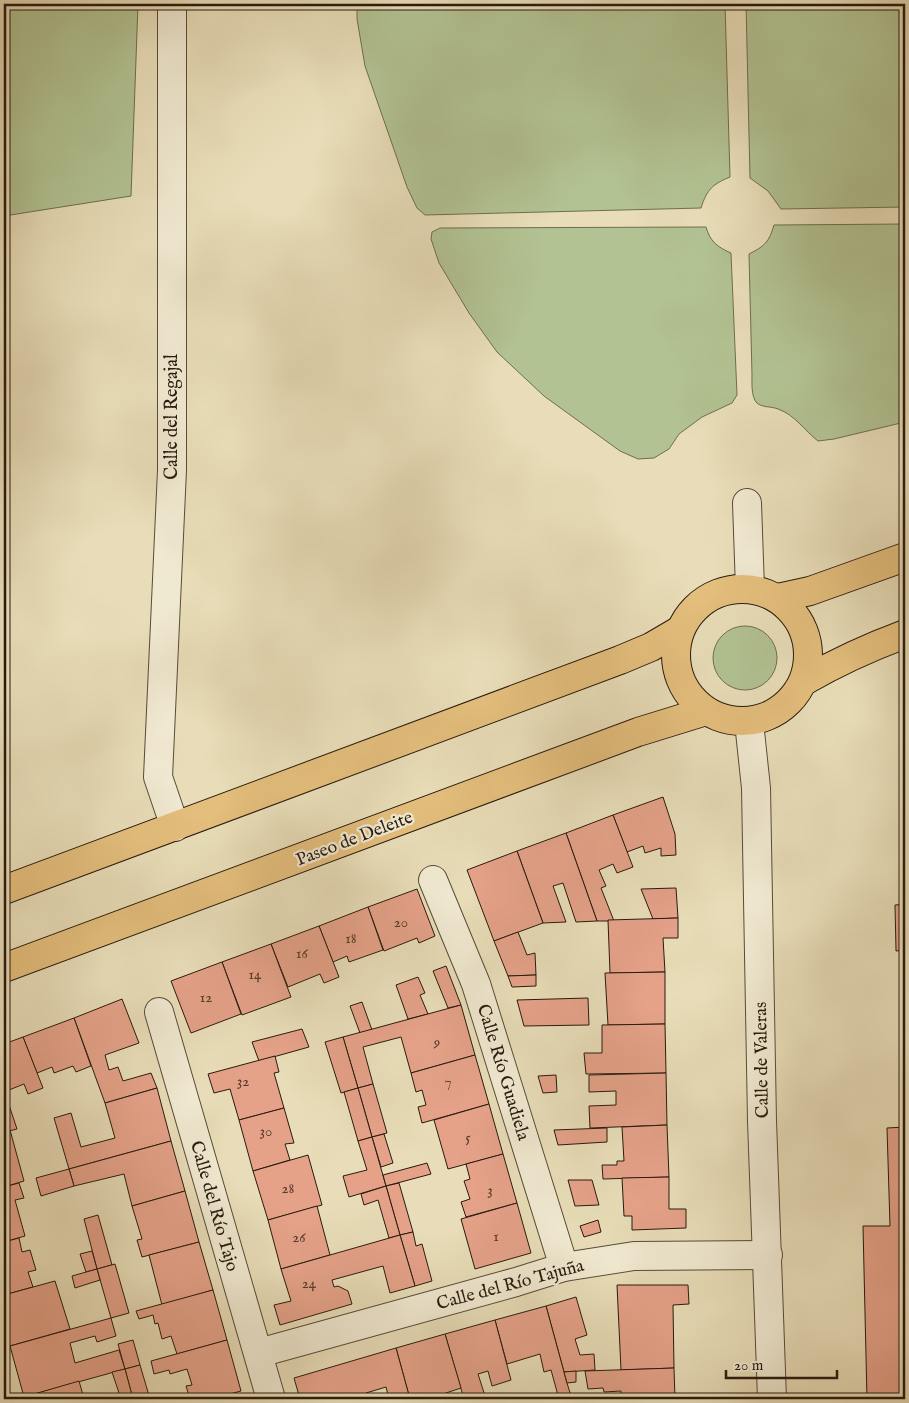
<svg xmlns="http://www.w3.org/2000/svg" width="909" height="1403" font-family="'IM FELL English',serif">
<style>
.green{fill:#b2c292;stroke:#6d6e50}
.building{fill:#e5a289;stroke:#281a0e}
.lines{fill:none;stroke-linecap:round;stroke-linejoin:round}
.minor-casing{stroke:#584b38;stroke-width:30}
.major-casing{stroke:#281a0e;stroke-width:30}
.minor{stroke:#f0e9d1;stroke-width:28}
.major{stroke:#e4be7c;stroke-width:28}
.labels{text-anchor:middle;stroke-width:4.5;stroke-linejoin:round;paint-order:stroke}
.number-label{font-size:15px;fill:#573c2d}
.street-label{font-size:18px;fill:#281a0e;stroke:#f0e9d1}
</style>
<rect width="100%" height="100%" fill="#e8ddb8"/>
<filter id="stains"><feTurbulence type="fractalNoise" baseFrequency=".004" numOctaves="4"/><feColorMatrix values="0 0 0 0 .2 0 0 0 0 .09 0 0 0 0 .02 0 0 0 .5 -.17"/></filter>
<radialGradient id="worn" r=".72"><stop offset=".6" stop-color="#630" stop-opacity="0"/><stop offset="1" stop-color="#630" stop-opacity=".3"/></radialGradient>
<!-- green -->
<g class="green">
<path d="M4,4H138L131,196L4,216Z"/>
<path d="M357,4H725L730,177C713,184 707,189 701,208L425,215L417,208L407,187L365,66L357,19Z"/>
<path d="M746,4H905V207L781,209L768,191L750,178Z"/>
<path d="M905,224V422L834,439L818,441C804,430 795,415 778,409C771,406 761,408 756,402C751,395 752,382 752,375L749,254C765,246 769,242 774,225Z"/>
<path d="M706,227C710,241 717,247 731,253L737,395L732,403L702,417L679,434L669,449L654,458L638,459L620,451L544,396L497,352L469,313L439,263L431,239L432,232L440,228Z"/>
<circle cx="745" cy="658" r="32"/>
</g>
<!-- building -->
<g class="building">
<path d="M663,797L675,834L676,855L661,856V848L645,853L643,846L627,852L613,815Z"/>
<path d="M613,815L633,867L617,873L613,864L599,870L606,886L601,888L614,921H597L566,833Z"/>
<path d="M566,833L597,921L576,922L563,883L553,886L566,922L543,923L517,851Z"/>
<path d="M517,851L543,923L494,941L467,870Z"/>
<path d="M676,888L678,918L653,919L641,889Z"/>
<path d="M417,889L435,936L419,943L417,938L384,951L368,907Z"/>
<path d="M905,904V950L896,951L895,905Z"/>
<path d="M368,907L383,950L349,962L347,956L333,962L319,926Z"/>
<path d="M678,918V938H663L665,972L610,973L608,920Z"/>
<path d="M319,926L339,977L324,983L320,974L288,987L271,944Z"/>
<path d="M518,932L527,955L535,953L536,975L508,976L494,941Z"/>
<path d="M271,944L291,997L242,1015L222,962Z"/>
<path d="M222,962L241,1014L191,1033L171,981Z"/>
<path d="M446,966L461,1005L448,1008L433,971Z"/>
<path d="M665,972V1024L608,1025L605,973Z"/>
<path d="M536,975V986L512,987L508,976Z"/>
<path d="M418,977L425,993L420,995L428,1014L408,1019L396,985Z"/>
<path d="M588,998L589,1025L524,1026L517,1000Z"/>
<path d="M122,999L139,1043L105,1055L109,1070L118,1067L123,1081L151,1073L157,1088L105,1103L74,1018Z"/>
<path d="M362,1002L372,1030L360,1033L350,1006Z"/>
<path d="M461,1005L475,1055L411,1073L401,1037L363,1047L373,1084L358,1088L343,1037Z"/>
<path d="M74,1018L91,1066L76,1072L73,1066L54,1073L52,1067L37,1073L23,1037Z"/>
<path d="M665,1024L666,1073L586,1074L584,1053H602V1025Z"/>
<path d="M302,1029L309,1047L259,1061L252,1042Z"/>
<path d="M23,1037L43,1088L28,1094L24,1084L4,1092V1044Z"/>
<path d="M343,1037L358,1088L341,1093L325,1042Z"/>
<path d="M475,1055L489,1104L422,1123L418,1107L426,1105L422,1090L416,1092L411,1073Z"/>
<path d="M275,1056L279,1072L274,1073L284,1108L239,1120L230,1089L214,1093L208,1074Z"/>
<path d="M666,1073L667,1125L590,1128L589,1106L616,1105V1091L589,1092V1075Z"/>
<path d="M556,1075L557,1092L543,1093L538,1076Z"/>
<path d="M373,1084L387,1133L372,1137L358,1088Z"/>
<path d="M157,1088L171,1141L69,1169L54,1118L71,1113L81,1147L115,1138L105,1103Z"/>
<path d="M358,1088L372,1137L358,1141L344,1092Z"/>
<path d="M7,1099L17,1129L5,1132L4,1129V1100Z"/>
<path d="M489,1104L503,1154L448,1169L434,1120Z"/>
<path d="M284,1108L294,1143L285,1144L290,1160L253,1171L239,1120Z"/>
<path d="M667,1125L669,1177L603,1179L602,1165H617V1161H624L622,1127Z"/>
<path d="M905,1127V1399H867L863,1226H890L887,1128Z"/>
<path d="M607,1128V1142L558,1145L554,1130Z"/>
<path d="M10,1130L24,1181L4,1187V1133Z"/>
<path d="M384,1134L393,1163L381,1167L372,1137Z"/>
<path d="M372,1137L386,1186L349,1197L343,1176L367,1170L358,1141Z"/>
<path d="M171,1141L185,1191L132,1206L124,1174L74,1186L69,1169Z"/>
<path d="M503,1154L517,1203L466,1217L461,1202L470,1199L464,1181L470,1179L466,1164Z"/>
<path d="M308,1155L322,1205L268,1220L253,1171Z"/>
<path d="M427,1163L431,1174L386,1186L383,1175Z"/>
<path d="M69,1169L74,1186L41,1196L36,1178Z"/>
<path d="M669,1177V1209H686V1228L632,1230V1216H624L622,1178Z"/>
<path d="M568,1180H592L599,1205L575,1206Z"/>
<path d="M19,1183L24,1198L15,1200L25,1236L4,1242V1187Z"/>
<path d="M399,1183L413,1232L400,1235L386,1186Z"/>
<path d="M386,1186L400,1235L389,1238L378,1200L364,1205L361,1194Z"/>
<path d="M185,1191L199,1242L142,1257L137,1240L142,1239L132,1206Z"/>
<path d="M517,1203L531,1253L475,1269L461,1219Z"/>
<path d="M317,1206L330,1255L281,1269L268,1220Z"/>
<path d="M98,1215L112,1265L97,1269L84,1219Z"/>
<path d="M598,1220L601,1232L584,1237L580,1226Z"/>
<path d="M413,1232L416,1246L422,1244L432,1281L415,1286L400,1235Z"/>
<path d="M400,1235L415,1286L390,1293L383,1266L332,1280L334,1287L338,1286L348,1291L352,1304L280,1325L274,1305L291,1301L281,1269Z"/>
<path d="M19,1238L22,1252L30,1250L36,1270L28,1272L33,1287L4,1295V1242Z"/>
<path d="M199,1242L213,1290L162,1305L149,1255Z"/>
<path d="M92,1251L97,1269L86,1272L80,1254Z"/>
<path d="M115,1264L129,1313L111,1318L97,1269Z"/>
<path d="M97,1269L100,1280L75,1288L72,1276Z"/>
<path d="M55,1281L70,1329L10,1346L4,1324V1295Z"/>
<path d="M617,1285H688L689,1304L673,1305L674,1368L621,1370Z"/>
<path d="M213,1290L227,1340L177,1354L171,1336L162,1339L158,1323L155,1324L153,1315L139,1319L136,1311Z"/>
<path d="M576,1297L587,1335L575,1339L580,1355L594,1354L595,1370L564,1372L546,1306Z"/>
<path d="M546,1306L567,1383L572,1399H559L551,1370L544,1372L540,1354L507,1364L495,1320Z"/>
<path d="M111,1318L116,1336L97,1342L95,1336L70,1343L75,1363L119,1350L125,1369L24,1397L10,1346Z"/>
<path d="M495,1320L511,1380L492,1386L488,1371L478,1374L486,1399H464L445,1334Z"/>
<path d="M445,1334L461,1388L431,1398V1399H410L396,1348Z"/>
<path d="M133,1340L140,1365L125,1369L118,1344Z"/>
<path d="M227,1340L241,1391L211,1399H190L186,1386L192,1385L187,1369L170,1374L169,1370L154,1374L151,1361Z"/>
<path d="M396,1348L410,1399H389L386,1387L366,1393L368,1399H317V1398L300,1399L294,1378Z"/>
<path d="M140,1365L150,1399H133L125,1369Z"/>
<path d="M674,1368L675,1399H621V1391L604,1392L603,1388L588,1389L585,1371Z"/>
<path d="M125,1369L133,1399H121L112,1372Z"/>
<path d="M576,1371V1382L567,1383L564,1372Z"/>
<path d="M79,1381L83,1395L72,1399H25L24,1397Z"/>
</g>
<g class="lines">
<defs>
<g id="minor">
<path d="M172,4V470L158,777L175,827"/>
<path d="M747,503L750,589"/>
<path d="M749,722L756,788L762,1121L772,1399"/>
<path d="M433,880L476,984L564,1267"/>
<path d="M159,1012L271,1399"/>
<path d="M259,1353L516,1282L564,1267L634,1256L768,1255"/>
</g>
<g id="major">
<circle cx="742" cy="655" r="66"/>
<path d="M778,598L810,591L905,557"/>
<path d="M804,681C837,662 870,647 905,634"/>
<path d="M4,890L620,660L651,647L680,630"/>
<path d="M4,968L638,732L706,711"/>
</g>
</defs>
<!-- minor casing -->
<use href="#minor" class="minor-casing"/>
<!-- major casing -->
<use href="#major" class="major-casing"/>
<!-- minor -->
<use href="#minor" class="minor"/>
<!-- major -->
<use href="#major" class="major"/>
</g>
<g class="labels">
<!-- number labels -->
<g class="number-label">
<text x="401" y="927">20</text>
<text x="351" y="943">18</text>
<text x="302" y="958">16</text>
<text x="255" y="979">14</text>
<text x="206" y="1002">12</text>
<text x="437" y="1047">9</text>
<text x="243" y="1086">32</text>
<text x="448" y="1086">7</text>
<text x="266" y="1136">30</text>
<text x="468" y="1142">5</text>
<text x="288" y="1193">28</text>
<text x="490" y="1195">3</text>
<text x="496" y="1241">1</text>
<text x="299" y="1242">26</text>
<text x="309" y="1288">24</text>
</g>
<!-- street labels -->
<g class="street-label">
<text transform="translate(171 417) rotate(-90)" y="6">Calle del Regajal</text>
<text transform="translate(354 838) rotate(-21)" y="6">Paseo de Deleite</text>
<text transform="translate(761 1060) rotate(-91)" y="6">Calle de Valeras</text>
<text transform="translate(504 1072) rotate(73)" y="6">Calle Río Guadiela</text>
<text transform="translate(215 1206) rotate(74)" y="6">Calle del Río Tajo</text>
<text transform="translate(510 1284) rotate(-15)" y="6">Calle del Río Tajuña</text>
</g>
</g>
<!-- margin -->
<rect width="909" height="1403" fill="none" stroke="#e8ddb8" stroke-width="20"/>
<rect x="5" y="5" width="899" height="1393" fill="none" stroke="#281a0e" stroke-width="2.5"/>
<rect x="10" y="10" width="889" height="1383" fill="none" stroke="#281a0e"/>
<!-- scale -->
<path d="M726 1370v8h111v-8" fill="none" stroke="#281a0e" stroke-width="2.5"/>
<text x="734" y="1370" font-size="15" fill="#281a0e" stroke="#f0e9d1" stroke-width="4" paint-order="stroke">20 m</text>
<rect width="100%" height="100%" filter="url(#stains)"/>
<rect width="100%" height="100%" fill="url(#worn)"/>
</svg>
